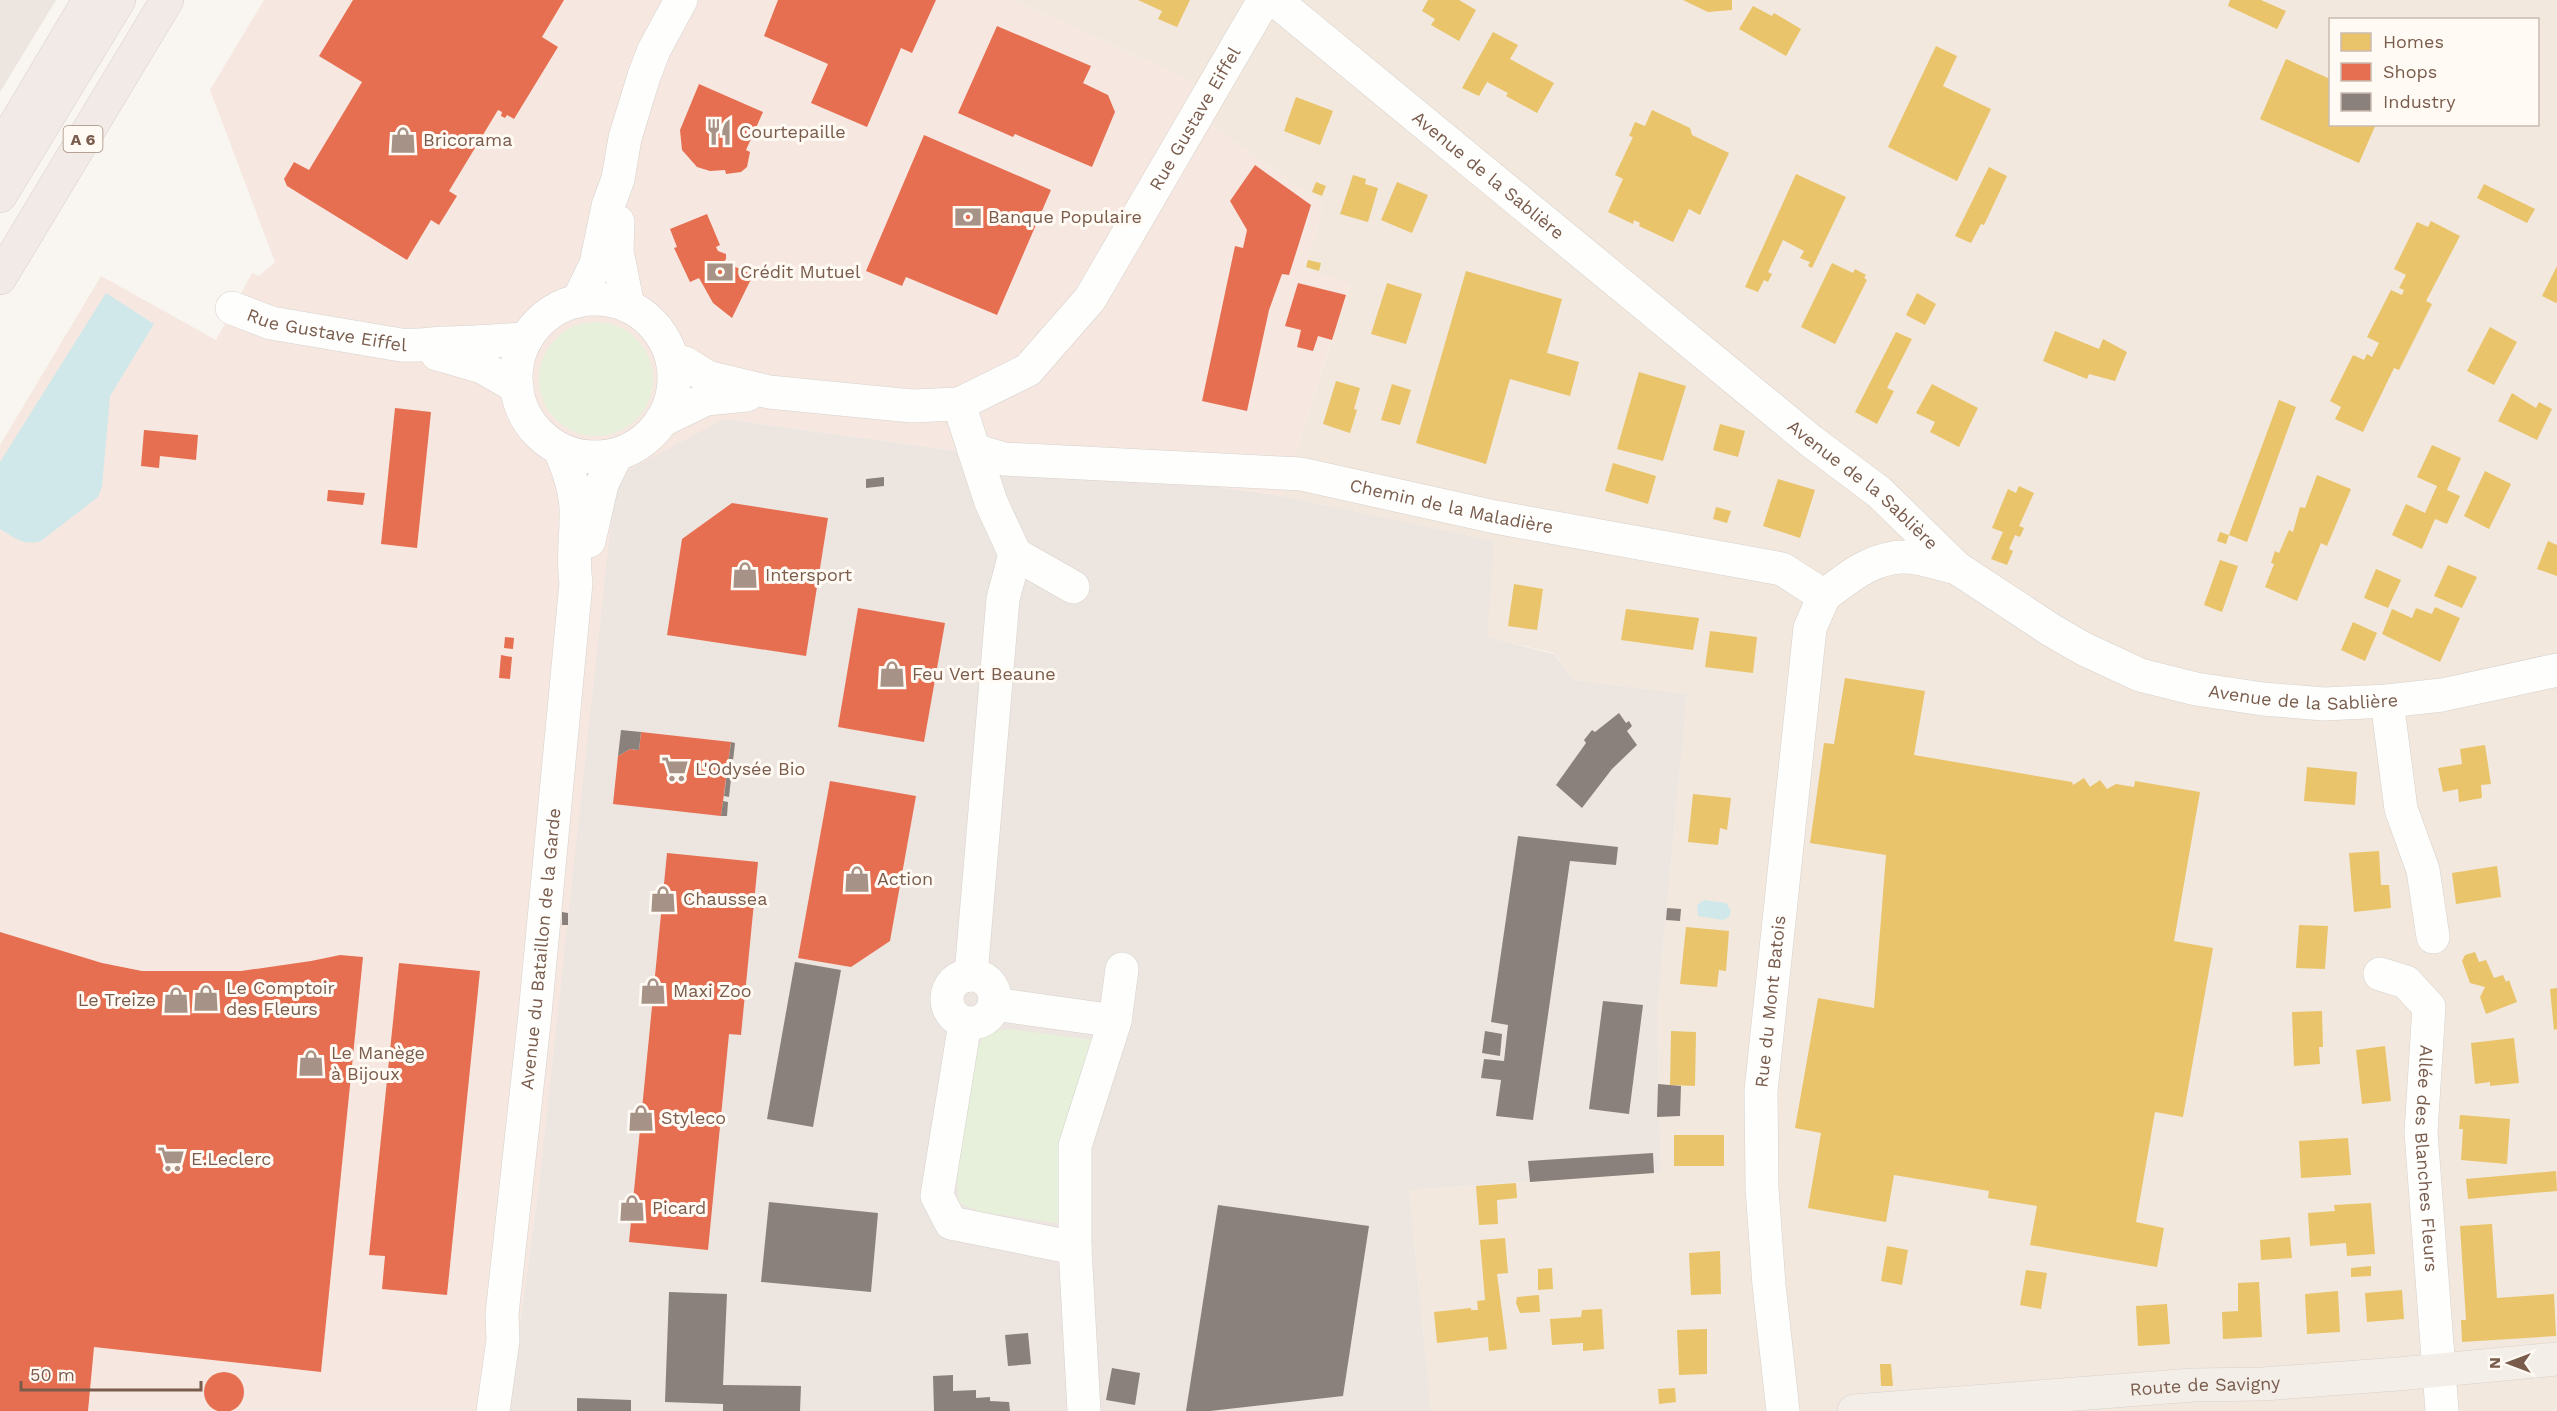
<svg xmlns="http://www.w3.org/2000/svg" width="2557" height="1411" font-family="'Work Sans',sans-serif">
<style>
.residential{fill:#f2e8de;fill-rule:evenodd}
.commercial{fill:#f6e8e1}
.industrial{fill:#ede5e0}
.green{fill:#e7f0db}
.water{fill:#d0e8ea}
.homes{fill:#e9c46a}
.shops{fill:#e76f51}
.industry{fill:#8a817c}
.lines{fill:none;stroke-linecap:round;stroke-linejoin:round}
.minor-casing{stroke:#d7d1cb;stroke-width:34}
.major-casing{stroke:#dad1cc;stroke-width:34}
.highway-casing{stroke:#dad1cc;stroke-width:34}
.minor{stroke:#fefefd;stroke-width:33}
.major{stroke:#f3eee8;stroke-width:33}
.highway{stroke:#f2eae7;stroke-width:33}
.labels{text-anchor:middle;stroke-width:6;stroke-linejoin:round;paint-order:stroke}
.shield{fill:#fffaf3;stroke:#a28b7f;stroke-width:1.5}
.shield-label{font-size:16px;font-weight:bold;fill:#7a5c4d}
.street-label{font-size:18px;fill:#7a5c4d;stroke:#fffaf3}
.poi-label{font-size:18px;fill:#7a5c4d;stroke:#fffaf3;text-anchor:start}
</style>
<rect width="100%" height="100%" fill="#f9f5f0"/>
<!-- residential -->
<path class="residential" d="M1014,0H2557V1411H1431L1409,1190L1661,1172L1657,1012L1687,694L1574,680L1554,653L1486,637L1493,541L1282,496L1350,284L1304,270L1324,206L1212,126L1193,82ZM2330,20H2538V124H2330Z"/>
<!-- commercial -->
<path class="commercial" d="M264,0H1014L1193,82L1212,126L1324,206L1304,270L1350,283L1282,496L724,419L540,1178L508,1411H0V445L101,276L216,340L252,273L259,276L275,262L210,90Z"/>
<!-- industrial -->
<g class="industrial">
<path d="M0,0H56L0,92Z"/>
<path d="M724,419L1282,496L1494,541L1487,637L1554,654L1574,680L1687,694L1657,1012L1661,1172L1409,1190L1431,1411H508L540,1178L616,477Z"/>
</g>
<!-- green -->
<g class="green">
<circle cx="596" cy="379" r="57"/>
<path d="M1009,1029L1101,1041L1064,1224L981,1212L959,1203L957,1179L973,1058L985,1033Z"/>
</g>
<!-- water -->
<g class="water">
<path d="M106,293L154,324L110,396L102,487L98,497L41,541C23,546 15,538 0,529V462Z"/>
<path d="M1704,900L1726,903L1731,911L1729,917L1723,920L1698,916L1697,905Z"/>
</g>
<!-- homes -->
<g class="homes">
<path d="M1138,0H1190L1177,27L1158,19L1162,11Z"/>
<path d="M1428,0H1459L1476,10L1459,41L1431,25L1435,19L1422,11Z"/>
<path d="M1683,0H1732V10L1708,12Z"/>
<path d="M2230,0H2261L2286,11L2277,29L2228,6Z"/>
<path d="M1753,6L1772,16L1774,13L1801,29L1786,56L1739,29Z"/>
<path d="M1493,32L1518,45L1510,59L1554,83L1537,113L1506,96L1508,93L1487,82L1479,96L1462,88Z"/>
<path d="M1936,46L1957,56L1943,86L1991,109L1957,181L1888,147Z"/>
<path d="M2286,59L2330,79V124H2376L2359,163L2260,119Z"/>
<path d="M1296,97L1333,111L1320,145L1284,131Z"/>
<path d="M1652,110L1690,128L1692,135L1729,153L1700,215L1689,209L1673,242L1639,226L1640,223L1634,220L1633,224L1608,212L1623,179L1615,175L1633,137L1629,136L1635,122L1645,126Z"/>
<path d="M1989,167L2007,176L1984,225L1981,224L1971,243L1955,236Z"/>
<path d="M1796,174L1846,197L1812,268L1808,266L1810,262L1800,258L1804,251L1783,240L1768,272L1772,274L1768,282L1764,280L1758,292L1745,287Z"/>
<path d="M1353,175L1366,179L1365,184L1378,188L1368,222L1340,214Z"/>
<path d="M1316,182L1326,186L1322,196L1312,192Z"/>
<path d="M1397,182L1428,195L1412,233L1381,220Z"/>
<path d="M2484,184L2535,209L2527,223L2477,198Z"/>
<path d="M2431,221L2460,236L2426,301L2432,304L2399,370L2394,368L2363,432L2335,419L2341,407L2330,401L2353,355L2364,360L2367,354L2372,357L2379,343L2367,337L2391,290L2402,295L2404,290L2399,288L2406,275L2394,269L2417,222L2428,227Z"/>
<path d="M1308,260L1321,263L1319,271L1306,267Z"/>
<path d="M1832,263L1853,273L1855,269L1866,275L1864,278L1867,280L1835,344L1801,327Z"/>
<path d="M2557,266V302L2556,303L2542,296Z"/>
<path d="M1466,271L1562,299L1547,353L1579,362L1570,396L1510,379L1486,464L1416,443Z"/>
<path d="M1387,283L1422,294L1406,344L1371,334Z"/>
<path d="M1917,293L1936,304L1925,325L1906,315Z"/>
<path d="M2490,327L2517,342L2494,385L2467,371Z"/>
<path d="M2055,331L2099,349L2103,339L2127,352L2115,381L2089,374L2087,379L2043,361Z"/>
<path d="M1896,332L1912,339L1887,388L1894,391L1877,424L1855,412Z"/>
<path d="M1639,372L1686,386L1663,461L1617,449Z"/>
<path d="M1336,381L1360,388L1354,409L1357,410L1350,433L1323,424Z"/>
<path d="M1392,384L1411,390L1400,425L1381,420Z"/>
<path d="M1932,384L1978,408L1959,447L1930,432L1935,422L1916,413Z"/>
<path d="M2512,393L2536,408L2539,402L2552,409L2537,440L2498,421Z"/>
<path d="M2279,400L2296,407L2247,542L2229,535Z"/>
<path d="M1720,424L1745,431L1738,457L1713,450Z"/>
<path d="M2432,445L2461,458L2447,490L2460,496L2447,524L2435,519L2422,549L2392,535L2406,504L2425,513L2437,486L2417,477Z"/>
<path d="M1613,463L1656,476L1648,504L1605,491Z"/>
<path d="M2485,471L2511,484L2489,529L2464,516Z"/>
<path d="M2317,475L2351,489L2327,546L2321,543L2297,601L2265,587L2274,564L2271,563L2275,551L2279,553L2289,530L2293,532L2300,507L2305,508Z"/>
<path d="M1778,479L1815,490L1800,538L1763,526Z"/>
<path d="M2019,486L2034,493L2019,526L2024,528L2020,537L2015,535L2009,549L2013,551L2007,565L1991,559L2003,532L1992,528L2008,489L2016,493Z"/>
<path d="M1716,507L1731,511L1727,523L1713,519Z"/>
<path d="M2220,532L2229,535L2226,544L2217,541Z"/>
<path d="M2548,541L2557,545V576L2537,569Z"/>
<path d="M2220,560L2238,566L2222,612L2204,605Z"/>
<path d="M2448,565L2477,577L2462,608L2434,596Z"/>
<path d="M2376,569L2401,580L2388,608L2364,598Z"/>
<path d="M1514,584L1543,589L1537,630L1508,626Z"/>
<path d="M2435,607L2460,618L2440,662L2382,634L2392,609L2412,618L2416,608L2432,614Z"/>
<path d="M1626,609L1699,618L1693,650L1621,640Z"/>
<path d="M2353,622L2377,633L2365,661L2341,650Z"/>
<path d="M1710,631L1757,637L1753,673L1705,667Z"/>
<path d="M1845,678L1925,691L1914,755L2072,782L2073,785L2084,778L2090,787L2100,780L2107,789L2116,784L2134,787L2135,781L2200,792L2174,941L2213,948L2183,1117L2155,1112L2136,1222L2164,1228L2157,1267L2030,1245L2037,1206L1988,1198L1989,1191L1894,1175L1886,1222L1808,1208L1821,1133L1795,1128L1818,998L1874,1008L1886,855L1810,843L1824,743L1834,744Z"/>
<path d="M2485,745L2491,784L2481,785L2482,798L2459,802L2458,789L2443,792L2438,768L2462,764L2460,749Z"/>
<path d="M2307,767L2357,772L2355,805L2304,801Z"/>
<path d="M1693,794L1731,798L1727,830L1720,828L1718,845L1688,842Z"/>
<path d="M2379,851L2381,885H2389L2391,908L2354,912L2349,853Z"/>
<path d="M2497,866L2501,897L2456,904L2452,873Z"/>
<path d="M2299,925L2328,926L2325,969L2296,968Z"/>
<path d="M1686,927L1729,931L1726,971L1719,970L1717,987L1680,984Z"/>
<path d="M2475,952L2479,962L2486,960L2494,978L2503,975L2506,982L2509,980L2517,1002L2486,1014L2480,997L2485,987L2470,983L2462,961L2465,955Z"/>
<path d="M2557,988V1029L2554,1030L2550,989Z"/>
<path d="M2322,1011L2323,1047H2319L2320,1064L2294,1066L2292,1012Z"/>
<path d="M1671,1031L1696,1032L1695,1086L1670,1085Z"/>
<path d="M2514,1038L2519,1083L2490,1086V1082L2475,1084L2471,1043Z"/>
<path d="M2385,1046L2391,1101L2362,1104L2356,1050Z"/>
<path d="M2460,1115L2510,1119L2507,1164L2461,1160L2463,1129H2459Z"/>
<rect x="1674" y="1135" width="50" height="31"/>
<path d="M2348,1138L2351,1175L2301,1178L2299,1141Z"/>
<path d="M2556,1171L2557,1191L2468,1199L2466,1179Z"/>
<path d="M1516,1183L1517,1198L1497,1200L1498,1224L1479,1225L1476,1186Z"/>
<path d="M2371,1203L2375,1254L2347,1256L2346,1243L2310,1246L2308,1213L2335,1211L2334,1205Z"/>
<path d="M2492,1224L2497,1298L2554,1294L2556,1336L2462,1342L2461,1320H2466L2460,1226Z"/>
<path d="M2290,1237L2292,1258L2261,1260L2260,1240Z"/>
<path d="M1505,1238L1508,1273L1497,1274L1507,1349L1489,1351L1488,1337L1437,1343L1434,1312L1471,1308V1310H1478L1477,1301L1485,1300L1480,1240Z"/>
<path d="M1887,1246L1908,1250L1902,1285L1881,1281Z"/>
<path d="M1720,1251L1721,1294L1691,1295L1689,1253Z"/>
<path d="M2371,1266V1276L2351,1277V1268Z"/>
<path d="M1552,1268L1553,1289L1538,1290V1269Z"/>
<path d="M2026,1270L2047,1273L2041,1309L2020,1305Z"/>
<path d="M2259,1282L2262,1337L2223,1339L2222,1312L2238,1311V1283Z"/>
<path d="M2402,1290L2404,1319L2367,1322L2365,1293Z"/>
<path d="M2338,1291L2340,1332L2307,1334L2305,1294Z"/>
<path d="M1539,1295L1540,1312L1520,1313L1516,1303L1517,1297Z"/>
<path d="M2167,1304L2170,1344L2138,1346L2136,1306Z"/>
<path d="M1602,1309L1604,1349L1583,1351V1343L1552,1345L1550,1319L1581,1317L1582,1310Z"/>
<path d="M1707,1329V1374L1679,1375L1677,1330Z"/>
<path d="M1880,1364H1891L1893,1386H1881Z"/>
<path d="M1675,1388L1676,1402L1659,1404L1658,1389Z"/>
</g>
<!-- shops -->
<g class="shops">
<path d="M353,0H564L542,37L558,47L514,119L507,115L505,118L501,116L502,112L498,110L449,191L457,196L439,225L431,220L407,260L287,186L284,179L294,162L309,170L362,82L319,56Z"/>
<path d="M778,0H936L912,53L901,48L867,127L811,103L828,64L764,36Z"/>
<path d="M997,26L1091,66L1083,83L1108,95L1115,112L1092,167L1015,134L1013,137L958,113Z"/>
<path d="M699,84L763,112L746,150L750,152L747,167L741,172L726,174L725,170L710,171L697,167L682,150L680,130Z"/>
<path d="M924,135L1051,190L997,315L906,277L902,286L866,271Z"/>
<path d="M1255,165L1311,205L1289,275L1282,274L1269,310L1247,411L1202,401L1235,246L1243,248L1247,230L1230,201Z"/>
<path d="M707,214L720,245L716,247L718,251L726,254V259L723,263L725,267L729,264L753,275L732,318L713,303L699,278L690,282L674,248L677,247L670,229Z"/>
<path d="M1298,283L1346,295L1332,340L1318,336L1313,351L1297,347L1301,330L1285,326Z"/>
<path d="M395,408L431,412L417,548L381,544Z"/>
<path d="M144,430L198,435L196,460L160,456L159,468L141,466Z"/>
<path d="M328,490L365,493L363,505L327,501Z"/>
<path d="M732,503L828,518L806,656L667,635L682,539Z"/>
<path d="M858,608L945,623L924,742L838,727Z"/>
<path d="M505,637L514,638L513,649L504,648Z"/>
<path d="M501,655L512,657L510,679L499,678Z"/>
<path d="M641,732L731,742L721,816L613,804L618,756L630,749L639,750Z"/>
<path d="M830,781L916,796L890,941L851,967L798,958Z"/>
<path d="M667,853L758,862L741,1035L729,1034L708,1250L629,1242Z"/>
<path d="M0,932L102,963L142,971H241L311,961L340,955L363,957L321,1372L94,1347L88,1411H0Z"/>
<path d="M399,963L480,971L447,1295L382,1289L385,1256L369,1255Z"/>
<circle cx="224" cy="1392" r="20"/>
</g>
<!-- industry -->
<g class="industry">
<path d="M884,477V486L866,488V479Z"/>
<path d="M1619,713L1626,723L1629,721L1632,726L1627,731L1637,745L1612,769L1582,808L1556,785L1586,743L1584,740L1592,730L1595,732Z"/>
<path d="M621,730L641,732L639,750L630,749L618,756Z"/>
<path d="M731,742L735,743L729,797L724,796Z"/>
<path d="M723,801L728,802L727,816H721Z"/>
<path d="M1518,836L1618,847L1616,865L1570,861L1533,1120L1496,1116L1501,1080L1481,1078L1484,1059L1504,1061L1508,1025L1491,1022Z"/>
<path d="M1667,908L1681,909L1680,921L1666,920Z"/>
<path d="M562,912L568,913V925H562Z"/>
<path d="M795,962L841,970L813,1127L767,1119Z"/>
<path d="M1603,1001L1643,1005L1629,1114L1589,1109Z"/>
<path d="M1485,1031L1502,1034L1500,1056L1482,1053Z"/>
<path d="M1658,1084L1681,1086L1680,1116L1657,1117Z"/>
<path d="M1653,1153L1654,1173L1530,1182L1528,1161Z"/>
<path d="M769,1202L878,1213L871,1292L761,1282Z"/>
<path d="M1218,1205L1369,1226L1343,1396L1210,1411H1186Z"/>
<path d="M669,1292L727,1294L723,1385L801,1386L800,1411H723V1404L665,1402Z"/>
<path d="M1028,1333L1031,1364L1008,1366L1005,1335Z"/>
<path d="M1112,1368L1140,1373L1135,1405L1106,1400Z"/>
<path d="M953,1375V1391L976,1390V1398L990,1397V1401L1009,1402L1010,1411H934L933,1376Z"/>
<path d="M577,1398L631,1400V1411H577Z"/>
</g>
<g class="lines">
<defs>
<g id="minor">
<path id="s1" d="M1275,0L1811,441L1879,492L1957,568L2051,630L2084,649L2140,675L2196,689L2263,699L2324,704L2387,701L2442,695L2557,670"/>
<path d="M618,222L617,251L628,306"/>
<circle cx="595" cy="378" r="79"/>
<path d="M578,301L596,264L608,206L618,179L625,138L644,76L654,50L681,0"/>
<path id="s2" d="M232,308L271,323L401,345C417,346 427,344 443,343C471,342 499,342 527,338"/>
<path d="M437,354L482,367L517,387"/>
<path id="s3" d="M672,359L685,363L707,377L769,392L912,406L959,404L1028,370L1090,299L1264,0"/>
<path id="s4" d="M959,404L974,450L1004,459L1301,474L1495,517L1782,569L1824,596C1845,580 1866,562 1893,558C1913,554 1938,564 1957,568"/>
<path d="M661,421L706,399L747,395"/>
<path d="M589,541L602,484L616,455"/>
<path d="M1015,554L1073,587"/>
<path d="M2387,701L2401,809L2423,870L2433,937"/>
<path id="s5" d="M2380,974L2406,982L2429,1007L2421,1132L2442,1411"/>
<circle cx="971" cy="999" r="24"/>
<path d="M971,975L1003,599L1015,554L991,502L974,450"/>
<path d="M994,1004L1115,1021"/>
<path d="M965,1023L937,1196L951,1223L1075,1248L1084,1411"/>
<path d="M1075,1248V1146L1115,1021L1122,969"/>
<path id="s6" d="M493,1411L503,1340L502,1314L535,1014L576,583C572,557 577,534 576,508C575,488 568,468 560,450"/>
<path id="s7" d="M1783,1411L1769,1285L1762,1188L1761,1091L1810,628L1824,596"/>
</g>
<g id="major">
<path id="s8" d="M1854,1411L2193,1385L2263,1384L2398,1374L2557,1359"/>
</g>
<g id="highway">
<path d="M0,150L89,0"/>
<path d="M0,196L119,0"/>
<path d="M0,278L167,0"/>
</g>
</defs>
<!-- minor casing -->
<use href="#minor" class="minor-casing"/>
<!-- major casing -->
<use href="#major" class="major-casing"/>
<!-- highway casing -->
<use href="#highway" class="highway-casing"/>
<!-- minor -->
<use href="#minor" class="minor"/>
<!-- major -->
<use href="#major" class="major"/>
<!-- highway -->
<use href="#highway" class="highway"/>
</g>
<!-- icons -->
<defs>
<symbol id="restaurant-bare" viewBox="-9 -9 18 18"><path d="M-5-6h1v4h1v-4h1v4h1v-4h1v5L-1.5 .5V6h-2V.5L-5-1ZM5-6V6H3V1.5H1.5Q1.5-4 5-6Z" fill="#a69286" stroke="#fffaf3" stroke-width="2.5" paint-order="stroke"/></symbol>
<symbol id="shop-bare" viewBox="-9 -9 18 18"><path d="M-5-2.5h2.3a2.7 3.5 0 0 1 5.4 0H5L5.5 6h-11ZM-1.5-2.5h3a1.5 2.3 0 0 0-3 0Z" fill="#a69286" stroke="#fffaf3" stroke-width="2.5" paint-order="stroke"/></symbol>
<symbol id="bank-bare" viewBox="-9 -9 18 18"><path d="M-6-4H6V4H-6ZM0-2.3a2.3 2.3 0 1 0 0 4.6a2.3 2.3 0 1 0 0-4.6Z" fill="#a69286" stroke="#fffaf3" stroke-width="2.5" paint-order="stroke"/></symbol>
<symbol id="supermarket-bare" viewBox="-9 -9 18 18"><path d="M-6-5.5h2.5l.6 2H6L4.5 2H-2.5L-4.4-4H-6ZM-1.5 3.2a1.3 1.3 0 1 0 .1 0ZM3 3.2a1.3 1.3 0 1 0 .1 0Z" fill="#a69286" stroke="#fffaf3" stroke-width="2.5" paint-order="stroke"/></symbol>
</defs>
<g fill-rule="evenodd">
<use href="#restaurant-bare" x="700" y="113" width="38" height="38"/>
<use href="#shop-bare" x="384" y="121" width="38" height="38"/>
<use href="#bank-bare" x="949" y="198" width="38" height="38"/>
<use href="#bank-bare" x="701" y="253" width="38" height="38"/>
<use href="#shop-bare" x="726" y="556" width="38" height="38"/>
<use href="#shop-bare" x="873" y="655" width="38" height="38"/>
<use href="#supermarket-bare" x="656" y="750" width="38" height="38"/>
<use href="#shop-bare" x="838" y="860" width="38" height="38"/>
<use href="#shop-bare" x="644" y="880" width="38" height="38"/>
<use href="#shop-bare" x="634" y="972" width="38" height="38"/>
<use href="#shop-bare" x="187" y="979" width="38" height="38"/>
<use href="#shop-bare" x="157" y="981" width="38" height="38"/>
<use href="#shop-bare" x="292" y="1044" width="38" height="38"/>
<use href="#shop-bare" x="622" y="1099" width="38" height="38"/>
<use href="#supermarket-bare" x="152" y="1140" width="38" height="38"/>
<use href="#shop-bare" x="613" y="1189" width="38" height="38"/>
</g>
<g class="labels">
<!-- shield labels -->
<rect class="shield" x="63.5" y="126" width="39" height="26" rx="4.5"/>
<g class="shield-label">
<text x="83" y="145">A 6</text>
</g>
<!-- street labels -->
<g class="street-label">
<text dy="6" stroke="none"><textPath href="#s3" startOffset="674">Rue Gustave Eiffel</textPath></text>
<text dy="6" stroke="none"><textPath href="#s1" startOffset="276">Avenue de la Sablière</textPath></text>
<text dy="6" stroke="none"><textPath href="#s2" startOffset="98">Rue Gustave Eiffel</textPath></text>
<text dy="6" stroke="none"><textPath href="#s1" startOffset="762">Avenue de la Sablière</textPath></text>
<text dy="6" stroke="none"><textPath href="#s4" startOffset="531">Chemin de la Maladière</textPath></text>
<text dy="6" stroke="none"><textPath href="#s1" startOffset="1266">Avenue de la Sablière</textPath></text>
<text dy="6" stroke="none"><textPath href="#s6" startOffset="465">Avenue du Bataillon de la Garde</textPath></text>
<text dy="6" stroke="none"><textPath href="#s7" startOffset="411">Rue du Mont Batois</textPath></text>
<text dy="6" stroke="none"><textPath href="#s5" startOffset="213">Allée des Blanches Fleurs</textPath></text>
<text dy="6" stroke="none"><textPath href="#s8" startOffset="352">Route de Savigny</textPath></text>
</g>
<!-- poi labels -->
<g class="poi-label">
<text x="739" y="138">Courtepaille</text>
<text x="423" y="146">Bricorama</text>
<text x="988" y="223">Banque Populaire</text>
<text x="740" y="278">Crédit Mutuel</text>
<text x="765" y="581">Intersport</text>
<text x="912" y="680">Feu Vert Beaune</text>
<text x="695" y="775">L'Odysée Bio</text>
<text x="877" y="885">Action</text>
<text x="683" y="905">Chaussea</text>
<text x="226" y="994">Le Comptoir<tspan x="226" dy="21">des Fleurs</tspan></text>
<text x="673" y="997">Maxi Zoo</text>
<text x="156" y="1006" text-anchor="end">Le Treize</text>
<text x="331" y="1059">Le Manège<tspan x="331" dy="21">à Bijoux</tspan></text>
<text x="661" y="1124">Styleco</text>
<text x="191" y="1165">E.Leclerc</text>
<text x="652" y="1214">Picard</text>
</g>
</g>
<!-- legend -->
<rect x="2329" y="18" width="210" height="108" fill="#fffaf3" stroke="#cabbb1" stroke-width="1.5"/>
<rect x="2341" y="33" width="30" height="18" fill="#e9c46a" stroke="#cabbb1" stroke-width="1.5"/>
<text x="2383" y="48" font-size="18" fill="#7a5c4d">Homes</text>
<rect x="2341" y="63" width="30" height="18" fill="#e76f51" stroke="#cabbb1" stroke-width="1.5"/>
<text x="2383" y="78" font-size="18" fill="#7a5c4d">Shops</text>
<rect x="2341" y="93" width="30" height="18" fill="#8a817c" stroke="#cabbb1" stroke-width="1.5"/>
<text x="2383" y="108" font-size="18" fill="#7a5c4d">Industry</text>
<!-- north arrow -->
<g transform="translate(2509 1363) rotate(270)" stroke="#fffaf3" stroke-width="4.5" paint-order="stroke">
<path d="M0-4.5L10 22L0 15L-10 22Z" fill="#7a5c4d"/>
<text y="-9" font-size="16" font-weight="bold" text-anchor="middle" fill="#7a5c4d">N</text>
</g>
<!-- scale -->
<path d="M21 1381v9h180v-9" fill="none" stroke="#7a5c4d" stroke-width="3"/>
<text x="30" y="1381" font-size="18" fill="#7a5c4d" stroke="#fffaf3" stroke-width="4.5" paint-order="stroke">50 m</text>
</svg>
